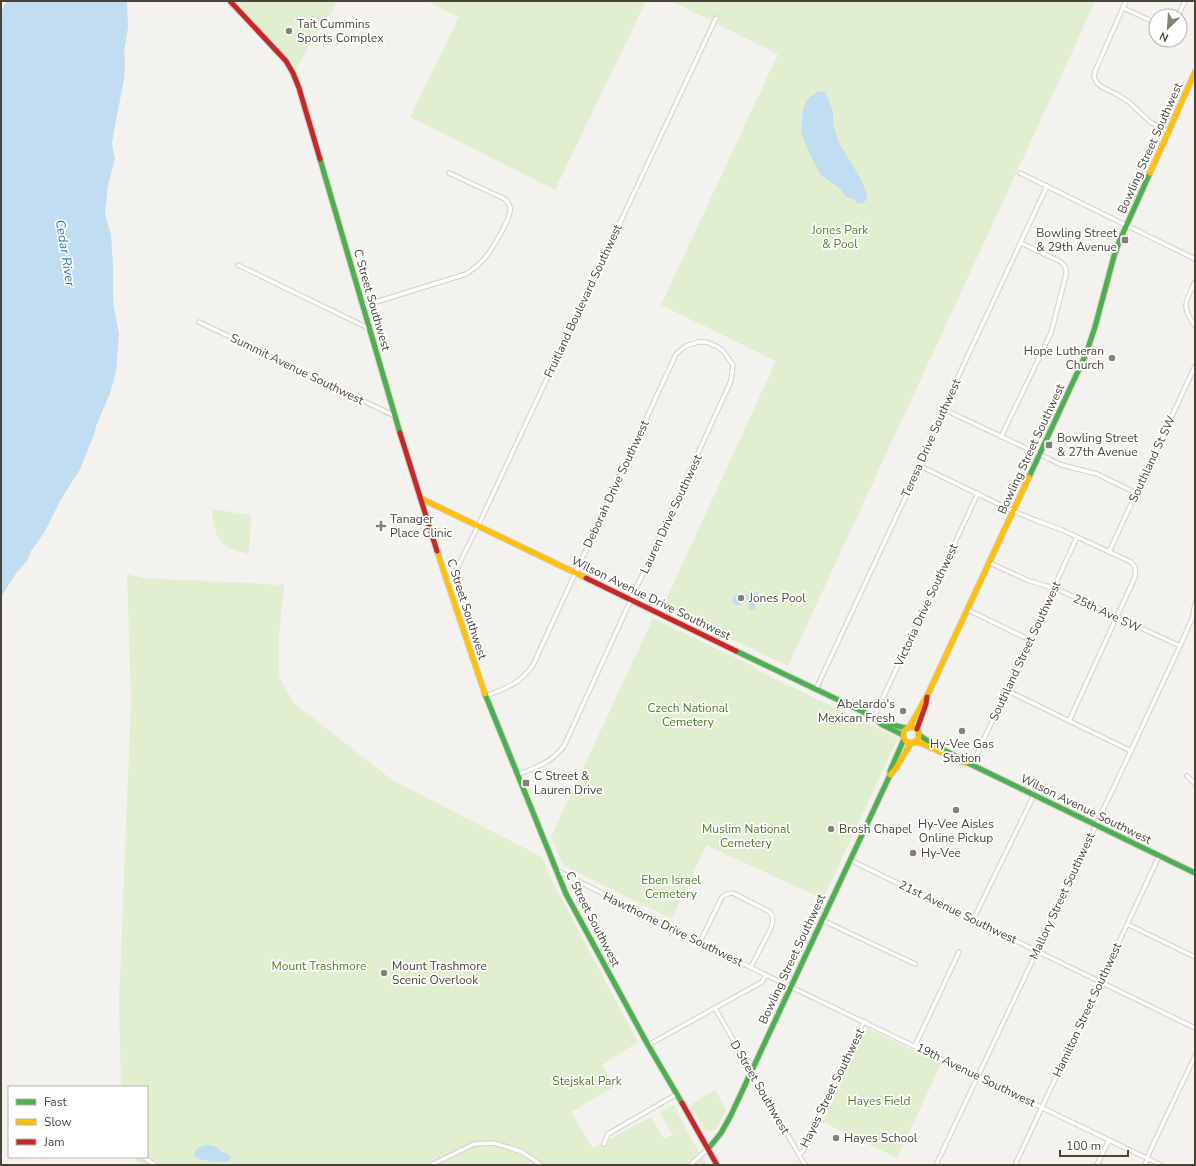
<svg xmlns="http://www.w3.org/2000/svg" width="1196" height="1166" font-family="'Nunito Sans',sans-serif">
<style>
.green{fill:#e1eecf}
.water{fill:#c0ddf1}
.lines{fill:none;stroke-linecap:round;stroke-linejoin:round}
.street-casing{stroke:#d2d0cb;stroke-width:5.5}
.fast-casing{stroke:#d3cfc5;stroke-width:7}
.slow-casing{stroke:#d3cfc5;stroke-width:7}
.jam-casing{stroke:#d3cfc5;stroke-width:7}
.street{stroke:#fdfdfc;stroke-width:3.5}
.fast{stroke:#4caf50;stroke-width:5}
.slow{stroke:#ffc107;stroke-width:5}
.jam{stroke:#c62828;stroke-width:5}
.poi-dot{fill:#868178;stroke:#fff;stroke-width:1.5}
.labels{text-anchor:middle;stroke-width:3.5;stroke-linejoin:round;paint-order:stroke}
.poi-label{font-size:12px;fill:#4b4439;stroke:#fff;text-anchor:start}
.street-label{font-size:12px;fill:#4b4439;stroke:#fff}
.park-label{font-size:12px;fill:#4a7f2a;stroke:#fff}
.water-label{font-size:13px;font-style:italic;fill:#2e7ab2;stroke:#fff}
</style>
<rect width="100%" height="100%" fill="#f4f2ee"/>
<!-- green -->
<g class="green">
<path d="M231,1H338L293,73L286,61Z"/>
<path d="M426,1H646L555,190L410,117L459,17Z"/>
<path d="M671,1H1095L1069,59L788,666L663,606L776,361L661,305L778,54Z"/>
<path d="M212,509L251,515L249,554C240,552 229,549 222,543C216,539 212,517 212,509Z"/>
<path d="M127,574L142,578L284,585L279,635V677L294,703L392,780L542,857L551,879L638,1042L602,1065L614,1087L571,1112L593,1148L651,1117L664,1138L673,1135L659,1112L674,1105L689,1135L707,1165H140L136,1161L135,1157H147V1087H121L119,1003L131,700Z"/>
<path d="M653,618L757,668V670L898,738L823,899L706,845L672,919L563,865L551,837Z"/>
<path d="M867,1028L941,1064L897,1158L823,1122Z"/>
<path d="M715,1090L726,1110L716,1129C712,1132 708,1132 704,1129L690,1105Z"/>
</g>
<!-- water -->
<g class="water">
<path d="M7,1H127L128,27L124,53L125,62L124,79L113,136L112,144L115,159L108,185L105,211L107,222L111,234L113,265V297L114,308L119,334L116,372L110,393L96,426L94,435L84,459L80,469L60,501L44,533L31,551L27,561L16,573L1,597V11Z"/>
<path d="M818,91L825,92L826,94L833,112V124L839,143L859,176L866,191L867,198L863,204L857,203L855,200L845,196L840,189L820,174L807,148L801,132L803,110L805,103L810,97Z"/>
<path d="M758,592L759,595L753,597L756,609L750,610L747,598L744,599L740,605H736L733,603C732,599 733,597 736,594L741,596Z"/>
<path d="M207,1145L217,1147L222,1152L229,1154L231,1158L229,1161C221,1162 200,1162 194,1156C195,1149 200,1146 207,1145Z"/>
</g>
<g class="lines">
<defs>
<g id="street">
<path d="M1126,1L1095,71L1094,77L1097,83L1102,87L1118,95L1129,102L1150,122L1169,132"/>
<path d="M1123,8L1156,23"/>
<path d="M1178,16L1185,1"/>
<path d="M1020,173L1195,259"/>
<path d="M238,265L370,329"/>
<path d="M1195,282C1185,303 1181,306 1195,326"/>
<path d="M363,306L466,274C472,270 478,266 483,260C490,253 510,220 510,211C511,206 508,203 505,199L449,173"/>
<path d="M199,322L395,416"/>
<path d="M943,409L1062,465L1097,474L1136,493"/>
<path d="M1001,437L1051,333L1066,275V268L1061,262L1021,243"/>
<path d="M920,466L1013,511L1035,520L1062,530L1131,562C1136,567 1136,570 1135,577L1069,721"/>
<path d="M1109,552L1195,366"/>
<path d="M990,563L1027,580L1059,590L1180,646"/>
<path d="M449,584L478,526L716,18"/>
<path d="M968,610L1030,640"/>
<path d="M816,689L920,466L929,441L943,409L1047,186"/>
<path d="M1006,690L1131,751"/>
<path d="M486,696C506,688 520,684 533,665L676,354L686,346L698,342H706L718,347L724,352L733,365L731,381L564,746C551,763 537,767 517,775"/>
<path d="M874,717L978,493"/>
<path d="M972,765L1077,537"/>
<path d="M1187,776L1195,784"/>
<path d="M850,860L1195,1028"/>
<path d="M556,870L766,975L1161,1165"/>
<path d="M822,920L915,964"/>
<path d="M973,920L1034,795"/>
<path d="M1127,924L1195,957"/>
<path d="M700,942L722,897L727,894L733,893L770,912C774,918 773,922 771,928L751,967"/>
<path d="M715,1008L805,1165"/>
<path d="M648,1045L762,982L766,975"/>
<path d="M915,1046L959,952"/>
<path d="M604,1144L608,1134L677,1094"/>
<path d="M799,1154L803,1151L864,1021"/>
<path d="M142,1157L148,1160L155,1165"/>
<path d="M431,1165L474,1144L493,1143L511,1148L522,1152L541,1165"/>
<path d="M690,1165L708,1149"/>
<path d="M936,1165L1037,951L1180,646L1193,616L1195,603"/>
<path d="M1015,1165L1159,856"/>
<path d="M1097,1165L1109,1140"/>
<path d="M1145,1165L1149,1153L1195,1056"/>
</g>
<g id="fast">
<path d="M320,159L400,433"/>
<path d="M1029,477L1086,354L1095,327L1114,256L1119,242L1150,173"/>
<path d="M736,651L874,717L897,726L906,728"/>
<path d="M485,694L566,894L648,1045L682,1103"/>
<path d="M875,718L881,724L903,735"/>
<path d="M919,735L931,743L968,763L1195,873"/>
<path d="M708,1149L721,1133L731,1115L890,775V771L904,739"/>
</g>
<g id="slow">
<path d="M1150,173L1195,72"/>
<path d="M420,498L586,578"/>
<path d="M437,551L485,694"/>
<path d="M910,726L927,696L1029,477"/>
<circle cx="911" cy="735" r="8"/>
<path d="M915,742L921,743L965,763"/>
<path d="M890,775L896,768L911,743"/>
</g>
<g id="jam">
<path d="M230,1L286,61L293,73L299,88L320,159"/>
<path d="M400,433L437,551"/>
<path d="M586,578L736,651"/>
<path d="M917,729L926,704L927,697"/>
<path d="M682,1103L717,1165"/>
</g>
</defs>
<!-- street casing -->
<use href="#street" class="street-casing"/>
<!-- fast casing -->
<use href="#fast" class="fast-casing"/>
<!-- slow casing -->
<use href="#slow" class="slow-casing"/>
<!-- jam casing -->
<use href="#jam" class="jam-casing"/>
<!-- street -->
<use href="#street" class="street"/>
<!-- fast -->
<use href="#fast" class="fast"/>
<!-- slow -->
<use href="#slow" class="slow"/>
<!-- jam -->
<use href="#jam" class="jam"/>
</g>
<!-- markers -->
<g class="poi-dot">
<circle cx="289" cy="31" r="4"/>
<rect x="1121" y="236" width="8" height="8" rx="2"/>
<circle cx="1112" cy="358" r="4"/>
<rect x="1045" y="441" width="8" height="8" rx="2"/>
<path d="M379 520h4v4h4v4h-4v4h-4v-4h-4v-4h4z"/>
<circle cx="741" cy="598" r="4"/>
<circle cx="903" cy="711" r="4"/>
<circle cx="962" cy="731" r="4"/>
<rect x="522" y="779" width="8" height="8" rx="2"/>
<circle cx="956" cy="810" r="4"/>
<circle cx="831" cy="829" r="4"/>
<circle cx="913" cy="853" r="4"/>
<circle cx="384" cy="973" r="4"/>
<circle cx="836" cy="1138" r="4"/>
</g>
<g class="labels">
<!-- poi labels -->
<g class="poi-label">
<text x="297" y="28">Tait Cummins<tspan x="297" dy="14">Sports Complex</tspan></text>
<text x="1117" y="237" text-anchor="end">Bowling Street<tspan x="1117" dy="14">&amp; 29th Avenue</tspan></text>
<text x="1104" y="355" text-anchor="end">Hope Lutheran<tspan x="1104" dy="14">Church</tspan></text>
<text x="1057" y="442">Bowling Street<tspan x="1057" dy="14">&amp; 27th Avenue</tspan></text>
<text x="390" y="523">Tanager<tspan x="390" dy="14">Place Clinic</tspan></text>
<text x="749" y="602">Jones Pool</text>
<text x="895" y="708" text-anchor="end">Abelardo's<tspan x="895" dy="14">Mexican Fresh</tspan></text>
<text x="962" y="748" text-anchor="middle">Hy-Vee Gas<tspan x="962" dy="14">Station</tspan></text>
<text x="534" y="780">C Street &amp;<tspan x="534" dy="14">Lauren Drive</tspan></text>
<text x="956" y="828" text-anchor="middle">Hy-Vee Aisles<tspan x="956" dy="14">Online Pickup</tspan></text>
<text x="839" y="833">Brosh Chapel</text>
<text x="921" y="857">Hy-Vee</text>
<text x="392" y="970">Mount Trashmore<tspan x="392" dy="14">Scenic Overlook</tspan></text>
<text x="844" y="1142">Hayes School</text>
</g>
<!-- street labels -->
<g class="street-label">
<text transform="translate(1150 148) rotate(-66)" y="4">Bowling Street Southwest</text>
<text transform="translate(372 300) rotate(74)" y="4">C Street Southwest</text>
<text transform="translate(583 301) rotate(-65)" y="4">Fruitland Boulevard Southwest</text>
<text transform="translate(297 369) rotate(26)" y="4">Summit Avenue Southwest</text>
<text transform="translate(931 438) rotate(-66)" y="4">Teresa Drive Southwest</text>
<text transform="translate(1031 449) rotate(-65)" y="4">Bowling Street Southwest</text>
<text transform="translate(1152 459) rotate(-65)" y="4">Southland St SW</text>
<text transform="translate(616 484) rotate(-65)" y="4">Deborah Drive Southwest</text>
<text transform="translate(671 514) rotate(-65)" y="4">Lauren Drive Southwest</text>
<text transform="translate(651 598) rotate(26)" y="4">Wilson Avenue Drive Southwest</text>
<text transform="translate(926 605) rotate(-65)" y="4">Victoria Drive Southwest</text>
<text transform="translate(467 609) rotate(72)" y="4">C Street Southwest</text>
<text transform="translate(1107 613) rotate(25)" y="4">25th Ave SW</text>
<text transform="translate(1025 651) rotate(-65)" y="4">Southland Street Southwest</text>
<text transform="translate(1086 809) rotate(26)" y="4">Wilson Avenue Southwest</text>
<text transform="translate(1062 896) rotate(-65)" y="4">Mallory Street Southwest</text>
<text transform="translate(958 912) rotate(26)" y="4">21st Avenue Southwest</text>
<text transform="translate(593 919) rotate(63)" y="4">C Street Southwest</text>
<text transform="translate(673 929) rotate(26)" y="4">Hawthorne Drive Southwest</text>
<text transform="translate(792 959) rotate(-65)" y="4">Bowling Street Southwest</text>
<text transform="translate(1087 1010) rotate(-65)" y="4">Hamilton Street Southwest</text>
<text transform="translate(976 1075) rotate(26)" y="4">19th Avenue Southwest</text>
<text transform="translate(760 1087) rotate(60)" y="4">D Street Southwest</text>
<text transform="translate(832 1088) rotate(-64)" y="4">Hayes Street Southwest</text>
</g>
<!-- park labels -->
<g class="park-label">
<text x="840" y="234">Jones Park<tspan x="840" dy="14">&amp; Pool</tspan></text>
<text x="688" y="712">Czech National<tspan x="688" dy="14">Cemetery</tspan></text>
<text x="746" y="833">Muslim National<tspan x="746" dy="14">Cemetery</tspan></text>
<text x="671" y="884">Eben Israel<tspan x="671" dy="14">Cemetery</tspan></text>
<text x="319" y="970">Mount Trashmore</text>
<text x="587" y="1085">Stejskal Park</text>
<text x="879" y="1105">Hayes Field</text>
</g>
<!-- water labels -->
<g class="water-label">
<text transform="translate(66 253) rotate(81)" y="5">Cedar River</text>
</g>
</g>
<!-- border -->
<rect width="1196" height="1166" fill="none" stroke="#4b4439" stroke-width="4"/>
<!-- legend -->
<rect x="8" y="1086" width="140" height="72" fill="#ffffff" stroke="#b7b4b0"/>
<rect x="16" y="1099" width="20" height="6" fill="#4caf50" stroke="#b7b4b0"/>
<text x="44" y="1106" font-size="12" fill="#4b4439">Fast</text>
<rect x="16" y="1119" width="20" height="6" fill="#ffc107" stroke="#b7b4b0"/>
<text x="44" y="1126" font-size="12" fill="#4b4439">Slow</text>
<rect x="16" y="1139" width="20" height="6" fill="#c62828" stroke="#b7b4b0"/>
<text x="44" y="1146" font-size="12" fill="#4b4439">Jam</text>
<!-- north arrow -->
<g transform="translate(1168 28) rotate(205)"><circle r="19" fill="#ffffff" stroke="#b7b4b0"/>
<path d="M0-3L7 15L0 10L-7 15Z" fill="#868178"/>
<text y="-6" font-size="11" font-weight="bold" text-anchor="middle" fill="#4b4439">N</text>
</g>
<!-- scale -->
<path d="M1060 1150v6h68v-6" fill="none" stroke="#4b4439" stroke-width="2"/>
<text x="1066" y="1150" font-size="12" fill="#4b4439" stroke="#ffffff" stroke-width="3" paint-order="stroke">100 m</text>
</svg>
